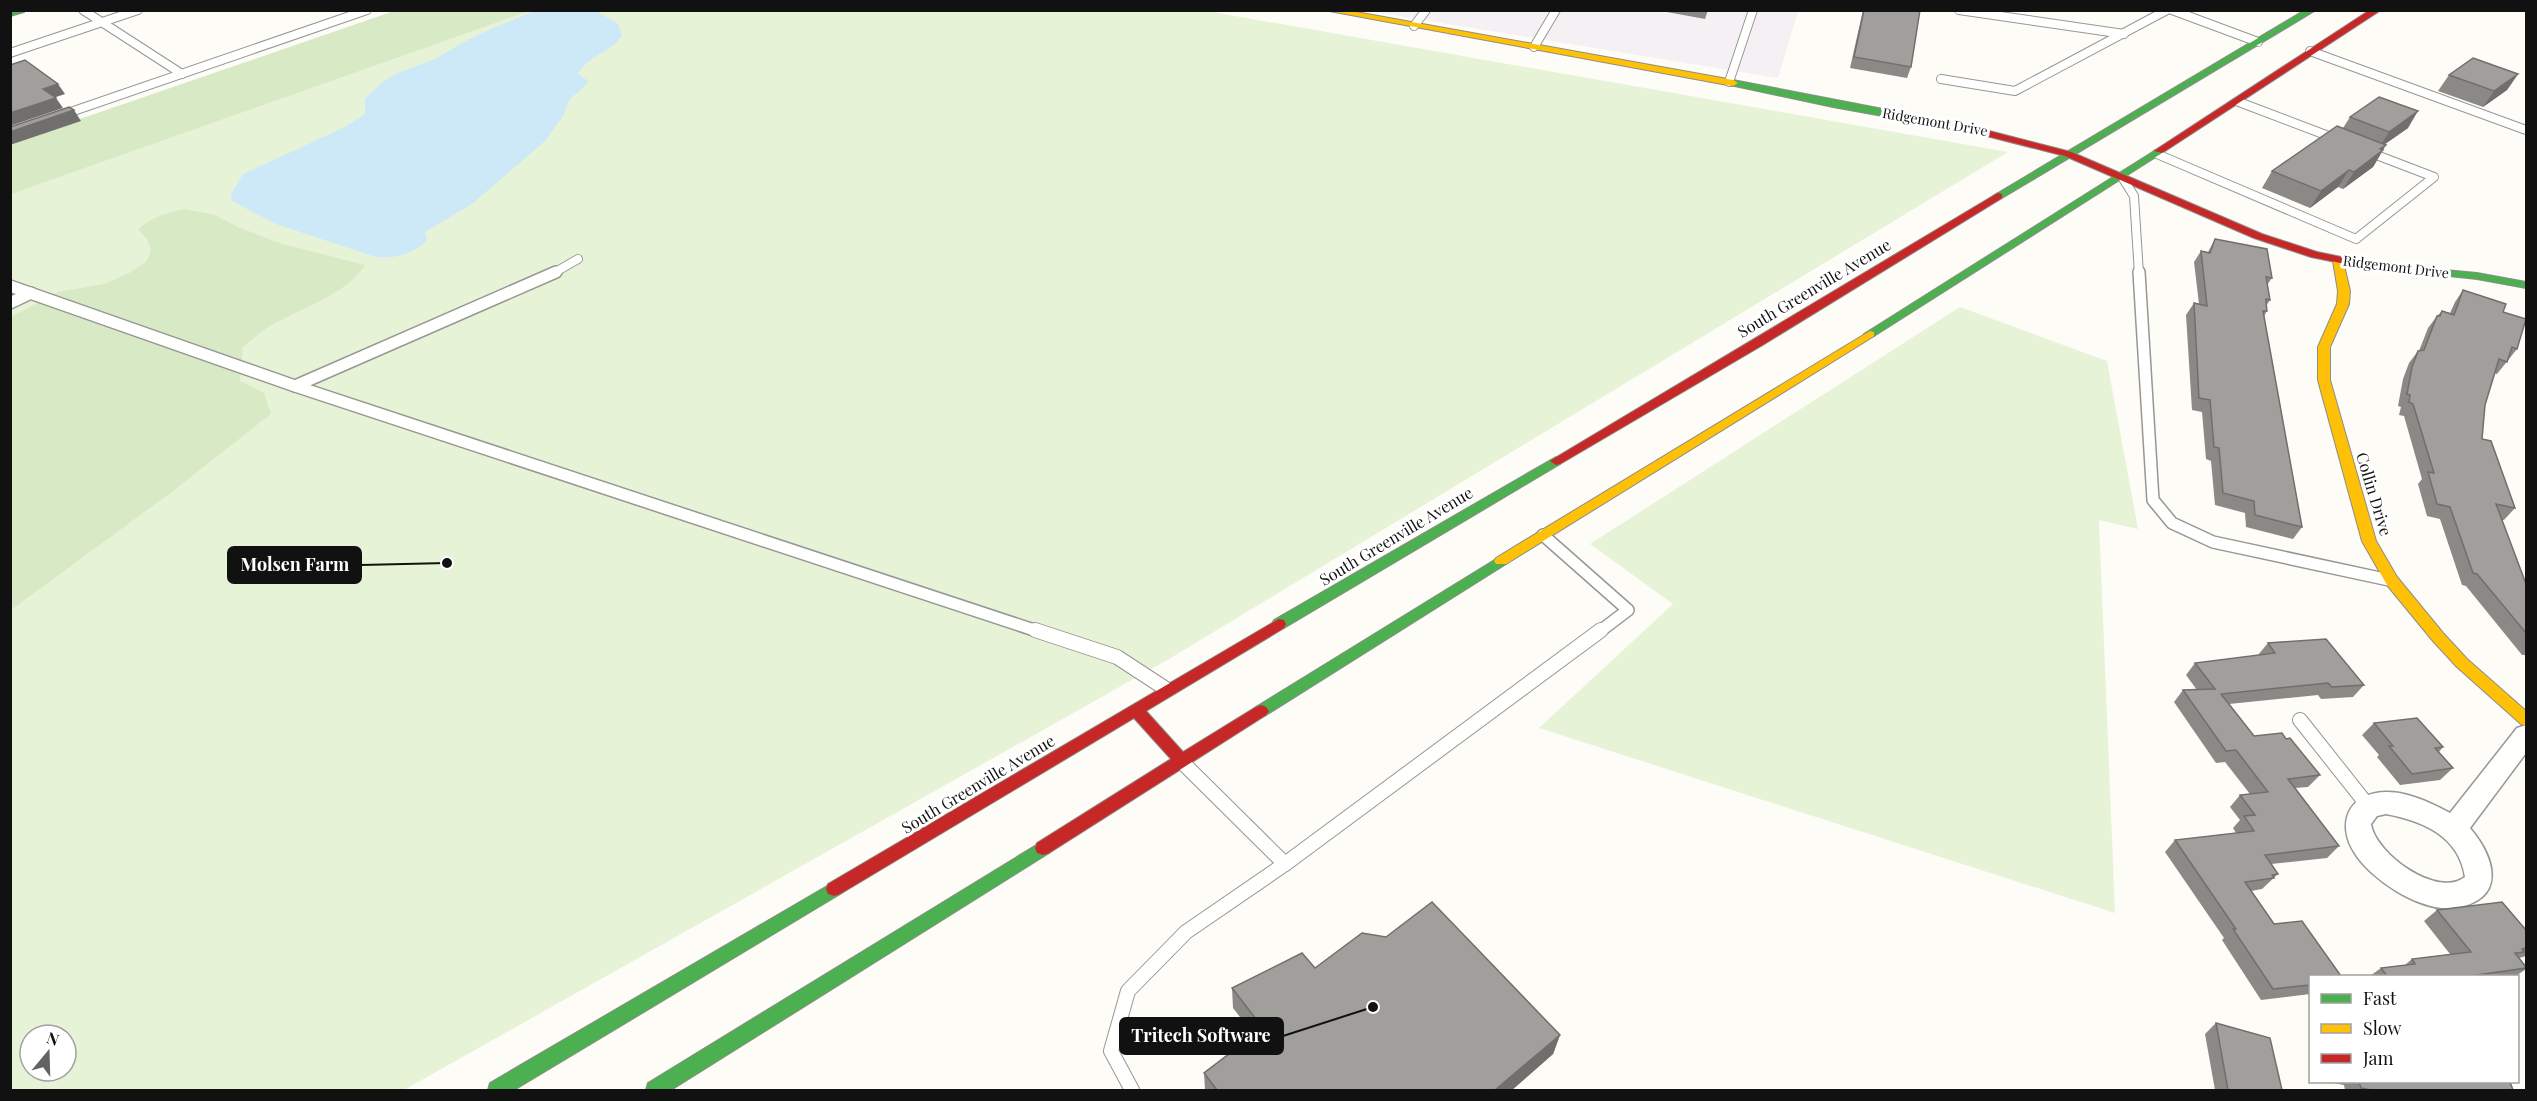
<svg xmlns="http://www.w3.org/2000/svg" width="2537" height="1101" font-family="'Playfair Display',serif">
<style>
.industrial{fill:#f5f0f3}
.green{fill:#e7f3d7;fill-rule:evenodd}
.forest{fill:#d8eac5}
.water{fill:#cde8f7}
.lines{fill:none;stroke-linecap:round;stroke-linejoin:round}
.lane-far2-casing{stroke:#979795;stroke-width:10}
.lane-far1-casing{stroke:#979795;stroke-width:14}
.lane-casing{stroke:#979795;stroke-width:16}
.street-casing{stroke:#979795;stroke-width:3}
.fast-casing{stroke:#8e8d8b;stroke-width:2}
.slow-casing{stroke:#8e8d8b;stroke-width:2}
.jam-casing{stroke:#8e8d8b;stroke-width:2}
.lane-far2{stroke:#fffffe;stroke-width:8}
.lane-far1{stroke:#fffffe;stroke-width:11}
.lane{stroke:#fffffe;stroke-width:14}
.street{fill:#fffffe;fill-rule:evenodd}
.fast{fill:#4caf50;fill-rule:evenodd}
.slow{fill:#ffc107;fill-rule:evenodd}
.jam{fill:#c62828;fill-rule:evenodd}
.wall{fill:#8a8986}
.shaded-wall{fill:#716f6d}
.building{fill:#a19f9c;stroke:#716f6d;stroke-width:1.5}
.labels{text-anchor:middle;stroke-width:6;stroke-linejoin:round;paint-order:stroke}
.far-street-label{font-size:14px;fill:#111;stroke:#fff}
.street-label{font-size:16px;fill:#111;stroke:#fff}
.leader{fill:none;stroke:#111;stroke-width:2}
.callout-dot{fill:#111;stroke:#fff;stroke-width:2}
.callout{fill:#111;stroke:#111;stroke-width:2}
.callout-label{font-size:18px;text-anchor:middle;font-weight:bold;fill:#fff}
</style>
<rect width="100%" height="100%" fill="#fdfcf7"/>
<!-- industrial -->
<path class="industrial" d="M1369,11H1798L1778,78Z"/>
<!-- green -->
<g class="green">
<path d="M529,10L1207,11L2008,152L1169,659L404,1090H11L10,194ZM30,1035H66V1071H30Z"/>
<path d="M1960,307L2107,361L2138,529L2099,520L2115,913L1539,728L1673,604L1590,544Z"/>
</g>
<!-- forest -->
<g class="forest">
<path d="M394,11H529L11,194L10,143Z"/>
<path d="M185,209L215,215L238,227L282,244L365,265C347,295 298,309 270,326C260,332 252,340 243,347L240,381L264,393L271,414L173,491L11,610V317L58,292L104,284L129,273L147,261L151,250L147,239L138,229C153,217 166,212 185,209Z"/>
</g>
<!-- water -->
<path class="water" d="M534,11L598,12L618,24L622,36C610,53 588,55 578,74L588,81L587,84L569,100L563,116L545,141L472,204L425,232L427,240C415,254 394,259 376,257L276,224L232,201L231,194L243,174L343,128L365,114V99L380,84L395,74L435,59L475,36Z"/>
<g class="lines">
<defs>
<g id="lane-far2">
<path d="M83,10L182,74"/>
<path d="M1959,10L2124,34"/>
<path d="M2172,10L2258,42"/>
<path d="M1414,26L1426,10"/>
<path d="M1534,47L1556,10"/>
<path d="M2310,51L2526,130"/>
<path d="M10,53L138,10"/>
<path d="M1941,79L2015,91L2167,10"/>
<path d="M1729,82L1753,10"/>
<path d="M2239,102L2339,140"/>
<path d="M59,116L367,10"/>
<path d="M2157,154L2356,239L2434,177L2366,151"/>
<path d="M2122,177L2134,196L2139,274"/>
<path d="M552,274L578,259"/>
</g>
<g id="lane-far1">
<path d="M2139,272L2153,500L2172,523L2213,542L2389,580"/>
<path d="M10,286L295,386L1040,632"/>
<path d="M10,303L31,293"/>
<path d="M295,386L556,272"/>
<path d="M1543,535L1628,610L1599,632"/>
</g>
<g id="lane">
<path d="M1035,630L1117,657L1166,689"/>
<path d="M2300,720L2369,807"/>
<path d="M1182,762L1285,864"/>
<path d="M1132,1090L1111,1051L1128,991L1186,932L1285,864L1601,630"/>
</g>
<path id="street" d="M2526,725V753L2470,828C2496,859 2507,900 2454,908C2420,912 2370,879 2354,852C2336,823 2349,793 2385,792C2406,791 2432,803 2450,813L2517,728ZM2386,814C2423,821 2459,836 2465,877C2437,899 2375,853 2371,824L2377,816Z"/>
<g id="fast">
<path d="M25,10L24,12L10,16V11Z"/>
<path d="M2305,10H2316L2002,198H1994L1993,196Z"/>
<path d="M1733,80L1966,125L1971,128L1966,131L1833,107L1730,85V81Z"/>
<path d="M2159,148L2164,151L2162,153L1874,336H1866L1864,334Z"/>
<path d="M2434,269L2477,273L2526,282V288L2477,279L2430,274L2429,272Z"/>
<path d="M1556,457L1560,458L1562,461L1560,464L1284,628H1274L1272,624L1274,620Z"/>
<path d="M1501,556L1506,558L1508,561L1506,564L1266,715L1261,717L1256,715L1253,711L1256,707Z"/>
<path d="M1043,841L1049,843L1051,848L1049,853L671,1090H646L648,1083Z"/>
<path d="M834,882L840,884L842,889L840,894L514,1090H488L490,1083Z"/>
</g>
<g id="slow">
<path d="M1324,10H1345L1733,80L1738,83L1733,86Z"/>
<path d="M2338,258L2343,261L2350,291L2349,304L2330,347V380L2376,541L2397,577L2443,633L2467,659L2526,711V726L2521,724L2457,667L2433,641L2387,585L2362,541L2318,380V347L2337,304L2338,291L2333,261Z"/>
<path d="M1870,331L1874,332V336L1506,564H1496L1494,561L1496,558Z"/>
</g>
<g id="jam">
<path d="M2370,10H2381L2162,153L2154,151Z"/>
<path d="M1966,125L2071,152L2262,234L2317,252L2380,265L2434,269L2439,272L2434,275L2380,271L2311,257L2254,238L2065,156L1963,130V126Z"/>
<path d="M1998,193L2002,194V198L1761,346L1560,464L1556,465L1550,461Z"/>
<path d="M1279,619L1284,620L1286,624L1284,628L1146,711L1183,752L1256,707L1261,705L1266,707L1269,711L1266,715L1049,853L1043,855L1037,853L1035,848L1037,843L1171,759L1134,718L840,894L834,896L828,894L826,889L828,884Z"/>
</g>
</defs>
<!-- lane-far2 casing -->
<use href="#lane-far2" class="lane-far2-casing"/>
<!-- lane-far1 casing -->
<use href="#lane-far1" class="lane-far1-casing"/>
<!-- lane casing -->
<use href="#lane" class="lane-casing"/>
<!-- street casing -->
<use href="#street" class="street-casing"/>
<!-- fast casing -->
<use href="#fast" class="fast-casing"/>
<!-- slow casing -->
<use href="#slow" class="slow-casing"/>
<!-- jam casing -->
<use href="#jam" class="jam-casing"/>
<!-- lane-far2 -->
<use href="#lane-far2" class="lane-far2"/>
<!-- lane-far1 -->
<use href="#lane-far1" class="lane-far1"/>
<!-- lane -->
<use href="#lane" class="lane"/>
<!-- street -->
<use href="#street" class="street"/>
<!-- fast -->
<use href="#fast" class="fast"/>
<!-- slow -->
<use href="#slow" class="slow"/>
<!-- jam -->
<use href="#jam" class="jam"/>
</g>
<!-- wall -->
<g class="wall">
<path d="M1656,10H1708L1705,19Z"/>
<path d="M1863,10H1920L1911,67L1907,78L1850,68Z"/>
<path d="M2518,74L2507,90L2483,107L2438,91L2449,75Z"/>
<path d="M2350,117L2408,128L2385,144L2383,150L2373,167L2343,189L2338,187L2310,208L2262,188L2272,171L2343,128Z"/>
<path d="M2215,239L2272,278L2267,285L2270,300L2266,306L2267,311L2264,316L2302,527L2293,539L2246,527L2245,513L2215,505L2211,461L2206,459L2202,412L2192,410L2186,315L2194,303L2199,304L2194,262L2201,251L2208,252Z"/>
<path d="M2463,290L2503,312L2517,349L2497,374L2494,373L2485,405L2482,439L2515,508L2504,520H2502L2526,584V655H2522L2466,586L2462,585L2440,519L2427,516L2418,484L2422,479L2404,416L2399,415L2401,407L2398,406L2403,379L2409,363L2418,351H2419L2428,328L2437,316L2442,311L2450,313L2455,302Z"/>
<path d="M2268,643L2364,685L2353,697L2321,699L2318,695L2229,704L2254,736L2286,739L2320,775L2308,787L2295,788L2339,846L2327,858L2271,864L2278,874L2262,889L2251,891L2310,976V994L2261,1000L2222,940L2224,938L2165,852L2175,840L2236,833L2233,828L2240,820L2230,807L2240,795L2250,794L2225,762L2216,763L2174,702L2183,690H2197L2186,675L2195,663L2258,655Z"/>
<path d="M2374,723L2443,747L2439,752L2453,768L2440,780L2400,785L2377,757L2379,755L2362,735Z"/>
<path d="M2437,910L2526,930V956L2519,958L2526,967V969L2516,976H2370L2381,968L2405,965L2412,959L2450,954L2424,921Z"/>
<path d="M1315,968L1560,1035L1553,1054L1512,1090H1205L1204,1073L1254,1035L1233,1008L1232,988Z"/>
<path d="M2216,1023L2282,1090H2215L2205,1034Z"/>
<path d="M2328,1082H2510L2513,1090H2345L2344,1085Z"/>
</g>
<!-- shaded-wall -->
<g class="shaded-wall">
<path d="M2518,74L2507,90L2483,107L2494,91Z"/>
<path d="M58,84L65,94L50,99L43,89Z"/>
<path d="M56,98L63,108L10,126V113Z"/>
<path d="M74,110L81,121L10,145V132Z"/>
<path d="M2418,111L2408,128L2378,149L2389,132Z"/>
<path d="M2386,145L2373,167L2343,189L2354,172Z"/>
<path d="M2349,170L2338,187L2310,208L2321,191Z"/>
<path d="M1560,1035L1553,1054L1512,1090H1495Z"/>
</g>
<!-- building -->
<g class="building">
<path d="M1864,10H1920L1911,67L1854,57Z"/>
<path d="M2473,58L2518,74L2494,91L2449,75Z"/>
<path d="M25,60L58,84L43,89L56,98L10,113V65Z"/>
<path d="M2379,97L2418,111L2389,132L2350,117Z"/>
<path d="M69,107L74,110L10,132V127Z"/>
<path d="M2337,126L2386,145L2380,149L2383,150L2354,172L2349,170L2321,191L2272,171Z"/>
<path d="M2215,239L2267,249L2272,278L2266,277L2270,300L2266,299V302L2267,311H2263L2302,527L2255,515L2254,501L2223,493L2219,448L2214,447L2210,400L2199,398L2194,303L2207,306L2201,251L2210,253Z"/>
<path d="M2463,290L2506,304L2503,312L2526,319L2517,349L2512,347L2507,362L2499,359L2485,405L2482,439L2491,441L2515,508L2496,504L2526,584V633L2477,574L2473,573L2450,507L2437,504L2428,472L2434,473L2413,404L2409,402L2410,395L2407,394L2412,367L2418,351L2424,350L2437,316H2440L2442,311L2454,315Z"/>
<path d="M2326,639L2364,685L2332,687L2328,683L2221,694L2254,736L2282,733L2286,739L2290,738L2320,775L2288,779L2339,846L2265,855L2278,874L2272,875L2274,878L2245,882L2274,924L2302,921L2341,976H2310V985L2273,989L2233,929H2236L2175,840L2254,831L2244,816L2255,815L2240,795L2268,792L2236,750L2226,751L2183,690L2215,689L2195,663L2275,653L2268,643Z"/>
<path d="M2417,718L2443,747L2435,748L2453,768L2412,774L2389,746H2393L2374,723Z"/>
<path d="M1432,902L1560,1035L1495,1090H1217L1204,1073L1263,1028L1232,988L1302,953L1315,968L1362,933L1386,937Z"/>
<path d="M2502,902L2526,930V948L2522,949L2524,952L2515,953L2526,967V968L2470,976H2387L2381,968L2415,964L2412,959L2471,952L2437,910Z"/>
<path d="M2216,1023L2270,1038L2282,1090H2228Z"/>
<path d="M2359,1082H2510L2513,1090H2371L2361,1088Z"/>
</g>
<g class="labels">
<!-- far-street labels -->
<g class="far-street-label">
<text transform="translate(1935 122) rotate(10)" y="5">Ridgemont Drive</text>
<text transform="translate(2396 267) rotate(7)" y="5">Ridgemont Drive</text>
</g>
<!-- street labels -->
<g class="street-label">
<text transform="translate(1814 288) rotate(-31)" y="6">South Greenville Avenue</text>
<text transform="translate(2374 494) rotate(73)" y="6">Collin Drive</text>
<text transform="translate(1396 536) rotate(-31)" y="6">South Greenville Avenue</text>
<text transform="translate(978 784) rotate(-31)" y="6">South Greenville Avenue</text>
</g>
</g>
<!-- callouts -->
<path class="leader" d="M447 563L361 565M1373 1007L1283 1036"/>
<g class="callout-dot">
<circle cx="447" cy="563" r="6"/>
<circle cx="1373" cy="1007" r="6"/>
</g>
<g class="callout">
<rect x="228" y="547" width="133" height="36" rx="6"/>
<rect x="1120" y="1018" width="163" height="36" rx="6"/>
</g>
<g class="callout-label">
<text x="295" y="571">Molsen Farm</text>
<text x="1201" y="1042">Tritech Software</text>
</g>
<!-- border -->
<rect width="2537" height="1101" fill="none" stroke="#111111" stroke-width="24"/>
<!-- legend -->
<rect x="2309" y="975" width="210" height="108" fill="#ffffff" stroke="#a0a0a0" stroke-width="1.5"/>
<rect x="2321" y="994" width="30" height="9" fill="#4caf50" stroke="#a0a0a0" stroke-width="1.5"/>
<text x="2363" y="1005" font-size="18" fill="#111111">Fast</text>
<rect x="2321" y="1024" width="30" height="9" fill="#ffc107" stroke="#a0a0a0" stroke-width="1.5"/>
<text x="2363" y="1035" font-size="18" fill="#111111">Slow</text>
<rect x="2321" y="1054" width="30" height="9" fill="#c62828" stroke="#a0a0a0" stroke-width="1.5"/>
<text x="2363" y="1065" font-size="18" fill="#111111">Jam</text>
<!-- north arrow -->
<g transform="translate(48 1053) rotate(19)"><circle r="28" fill="#ffffff" stroke="#a0a0a0" stroke-width="1.5"/>
<path d="M0-4.5L10 22L0 15L-10 22Z" fill="#646362"/>
<text y="-9" font-size="16" font-weight="bold" text-anchor="middle" fill="#111111">N</text>
</g>
</svg>
